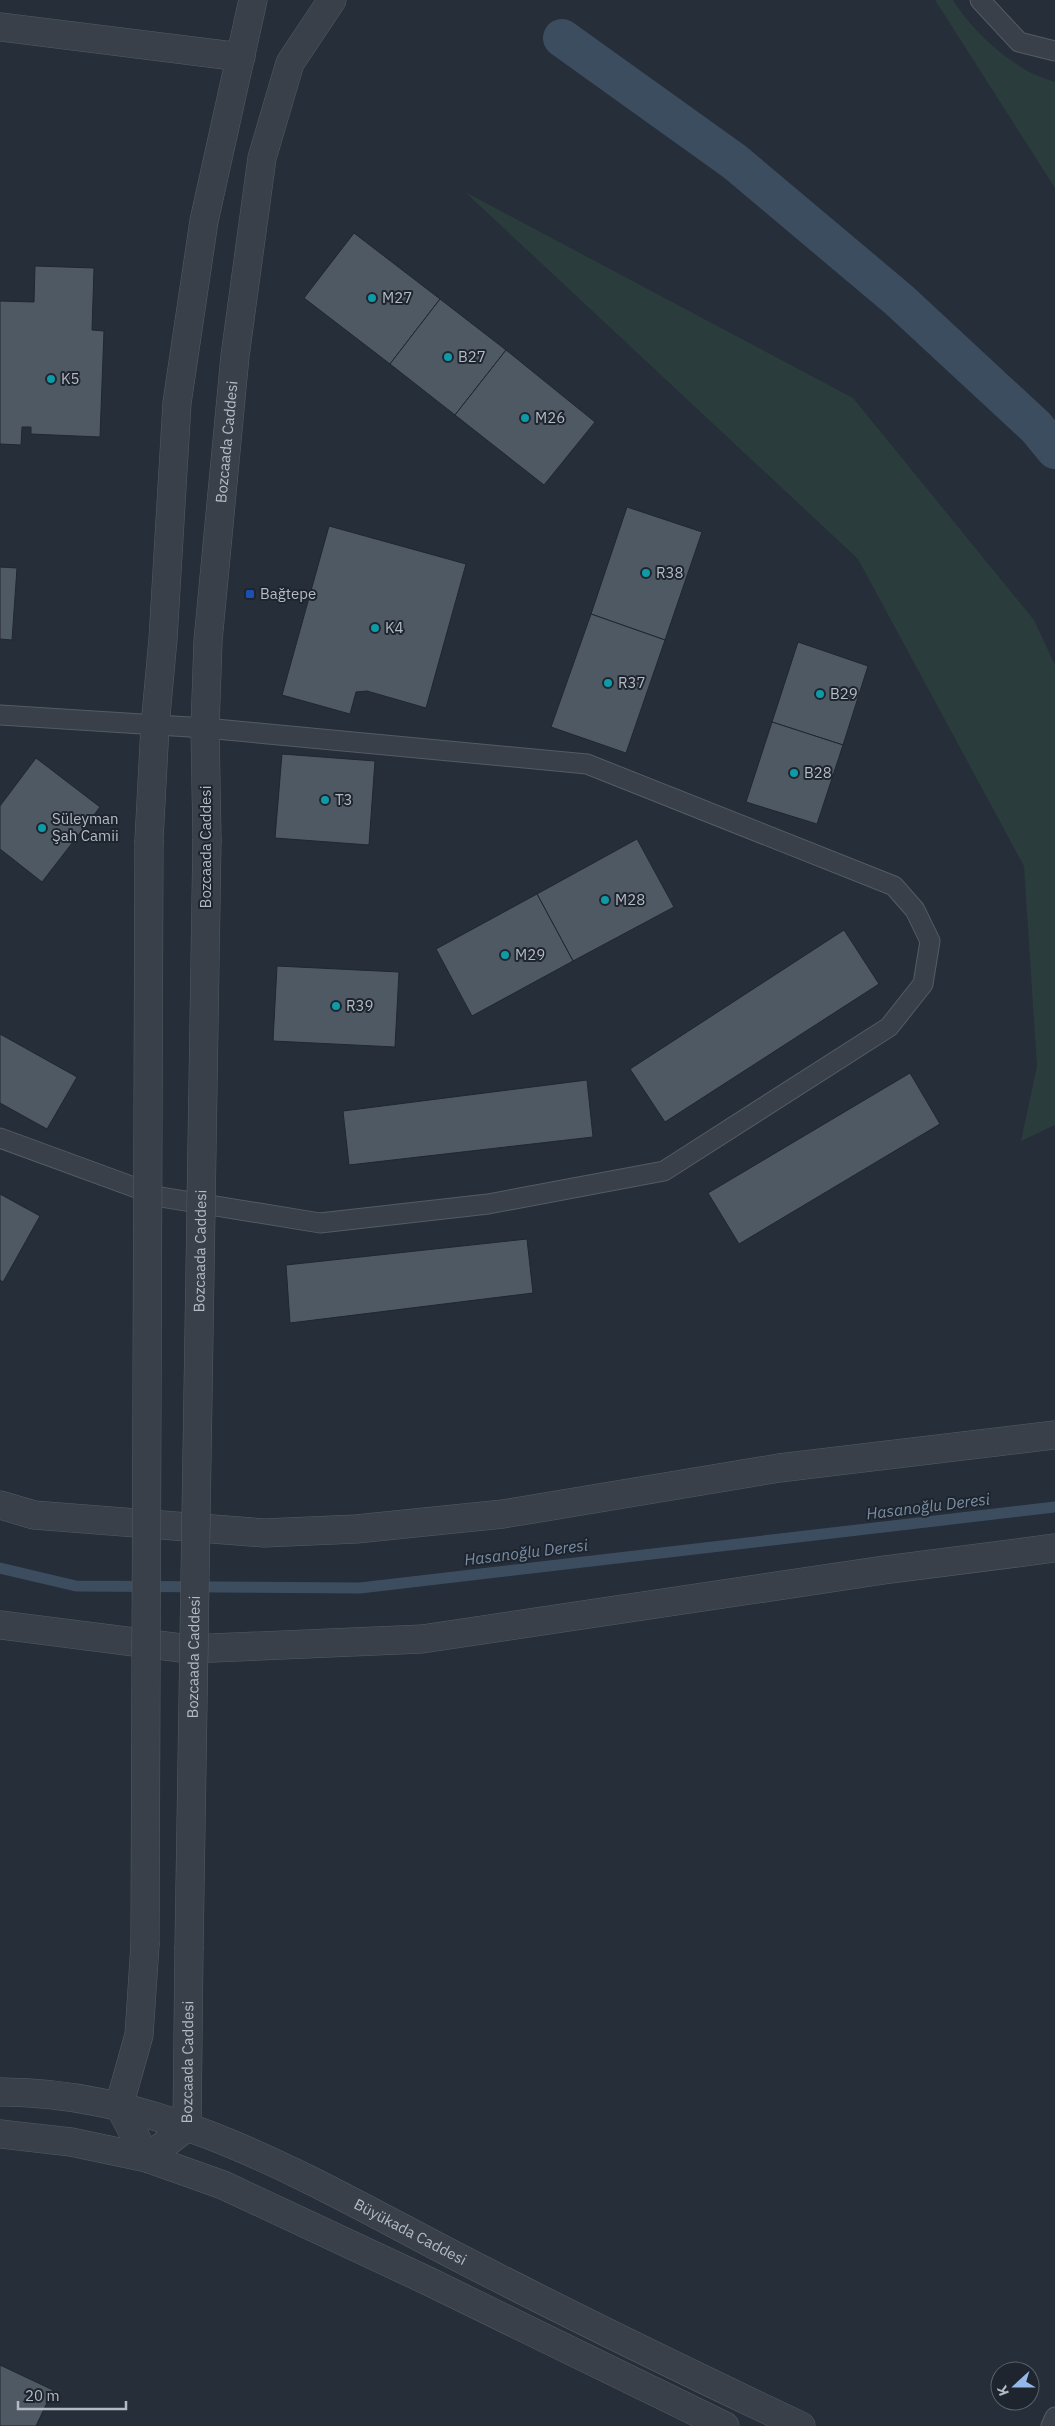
<svg xmlns="http://www.w3.org/2000/svg" width="1055" height="2426" font-family="'IBM Plex Sans',sans-serif">
<style>
.green{fill:#2b3c3c}
.lines{fill:none;stroke-linecap:round;stroke-linejoin:round}
.stream{stroke:#3d4d60;stroke-width:11}
.canal{stroke:#3d4d60;stroke-width:38}
.building{fill:#4f5964;stroke:#202730}
.service-casing{stroke:#545b64;stroke-width:21}
.minor-casing{stroke:#545b64;stroke-width:29}
.tertiary-casing{stroke:#545b64;stroke-width:29}
.service{stroke:#39404a;stroke-width:19}
.minor{stroke:#39404a;stroke-width:28}
.tertiary{stroke:#39404a;stroke-width:28}
.tertiary-bridge-casing{stroke:#545b64;stroke-width:29;stroke-linecap:butt}
.tertiary-bridge{stroke:#39404a;stroke-width:28}
.culture-dot{fill:#0f9aa8;stroke:#1e252e;stroke-width:2}
.transit-dot{fill:#1a4fb4;stroke:#1e252e;stroke-width:2}
.labels{text-anchor:middle;stroke-width:4;stroke-linejoin:round;paint-order:stroke}
.poi-label{font-size:15px;fill:#b5bbc5;stroke:#1e252e;text-anchor:start}
.street-label{font-size:15px;fill:#b5bbc5;stroke:#1e252e}
.water-label{font-size:16px;font-style:italic;fill:#798da5;stroke:#1e252e}
</style>
<rect width="100%" height="100%" fill="#262e39"/>
<!-- green -->
<g class="green">
<path d="M935,0H953C970,28 1001,56 1029,72C1037,76 1047,79 1055,82V188Z"/>
<path d="M465,192L853,398L1034,620L1055,665V1125L1021,1141L1037,1066L1024,866L858,559Z"/>
</g>
<g class="lines">
<!-- stream -->
<path class="stream" d="M0,1568L76,1586L360,1588L1055,1507"/>
<!-- canal -->
<path class="canal" d="M562,38L735,162L899,300L1036,427L1055,450"/>
</g>
<!-- building -->
<g class="building">
<path d="M354,233L440,299L390,364L304,298Z"/>
<path d="M35,266L94,268L92,330L104,331L100,437L31,434V427H22L21,445L0,444V301L34,302Z"/>
<path d="M440,299L506,350L455,415L390,364Z"/>
<path d="M506,350L595,422L544,485L455,415Z"/>
<path d="M627,507L702,532L665,640L591,614Z"/>
<path d="M329,526L466,564L426,708L367,691L356,692L350,714L282,695Z"/>
<path d="M0,567L17,568L12,640L0,639Z"/>
<path d="M591,614L665,640L626,753L551,727Z"/>
<path d="M798,642L868,666L843,745L772,722Z"/>
<path d="M772,722L843,745L817,824L746,802Z"/>
<path d="M282,754L375,761L369,845L275,838Z"/>
<path d="M36,758L100,807L42,882L0,849V806Z"/>
<path d="M637,839L674,907L573,961L537,894Z"/>
<path d="M537,894L573,961L472,1016L436,949Z"/>
<path d="M844,930L879,984L665,1122L630,1069Z"/>
<path d="M277,966L399,972L395,1047L273,1041Z"/>
<path d="M0,1034L77,1077L47,1129L0,1103Z"/>
<path d="M910,1073L940,1124L739,1244L708,1193Z"/>
<path d="M587,1080L593,1137L349,1165L343,1111Z"/>
<path d="M0,1194L40,1216L3,1282L0,1280Z"/>
<path d="M527,1239L533,1293L290,1323L286,1265Z"/>
<path d="M0,2365L53,2390L36,2426H0Z"/>
</g>
<g class="lines">
<defs>
<g id="service">
<path d="M980,0L1019,42L1055,51"/>
<path d="M0,715L205,728L587,764L894,886L915,910L930,941L923,984L889,1027L664,1171L488,1204L320,1223L161,1197L0,1138"/>
<path d="M1051,2426L1055,2417"/>
</g>
<g id="minor">
<path d="M0,27L241,57"/>
<path d="M0,1505L34,1515L264,1533L356,1529L503,1514L779,1468L1055,1435"/>
<path d="M0,1625L189,1649L422,1639L884,1570L1055,1548"/>
</g>
<g id="tertiary">
<path id="s1" d="M207,839L205,728L208,641L235,356L262,158L290,63L332,0"/>
<path d="M149,840L155,726L163,639L177,403L204,221L253,0"/>
<path d="M145,1945L139,2035L119,2106L147,2158"/>
<path id="s2" d="M0,2092C171,2091 326,2190 473,2265C582,2321 691,2374 801,2426"/>
<path id="s3" d="M187,2127L189,1949"/>
<path d="M0,2134L71,2142L147,2158L223,2185L428,2281L725,2426"/>
<path d="M147,2158L187,2127"/>
</g>
</defs>
<!-- service casing -->
<use href="#service" class="service-casing"/>
<!-- minor casing -->
<use href="#minor" class="minor-casing"/>
<!-- tertiary casing -->
<use href="#tertiary" class="tertiary-casing"/>
<!-- service -->
<use href="#service" class="service"/>
<!-- minor -->
<use href="#minor" class="minor"/>
<!-- tertiary -->
<use href="#tertiary" class="tertiary"/>
<defs>
<g id="tertiary-bridge">
<path d="M145,1945L149,840"/>
<path id="s4" d="M189,1949L207,839"/>
</g>
</defs>
<!-- tertiary-bridge casing -->
<use href="#tertiary-bridge" class="tertiary-bridge-casing"/>
<!-- tertiary-bridge -->
<use href="#tertiary-bridge" class="tertiary-bridge"/>
</g>
<!-- markers -->
<g class="culture-dot">
<circle cx="372" cy="298" r="5"/>
<circle cx="448" cy="357" r="5"/>
<circle cx="51" cy="379" r="5"/>
<circle cx="525" cy="418" r="5"/>
<circle cx="646" cy="573" r="5"/>
<circle cx="375" cy="628" r="5"/>
<circle cx="608" cy="683" r="5"/>
<circle cx="820" cy="694" r="5"/>
<circle cx="794" cy="773" r="5"/>
<circle cx="325" cy="800" r="5"/>
<circle cx="42" cy="828" r="5"/>
<circle cx="605" cy="900" r="5"/>
<circle cx="505" cy="955" r="5"/>
<circle cx="336" cy="1006" r="5"/>
</g>
<rect class="transit-dot" x="245" y="589" width="10" height="10" rx="2.5"/>
<g class="labels">
<!-- poi labels -->
<g class="poi-label">
<text x="382" y="303">M27</text>
<text x="458" y="362">B27</text>
<text x="61" y="384">K5</text>
<text x="535" y="423">M26</text>
<text x="656" y="578">R38</text>
<text x="260" y="599">Bağtepe</text>
<text x="385" y="633">K4</text>
<text x="618" y="688">R37</text>
<text x="830" y="699">B29</text>
<text x="804" y="778">B28</text>
<text x="335" y="805">T3</text>
<text x="52" y="824">Süleyman<tspan x="52" dy="17">Şah Camii</tspan></text>
<text x="615" y="905">M28</text>
<text x="515" y="960">M29</text>
<text x="346" y="1011">R39</text>
</g>
<!-- street labels -->
<g class="street-label">
<text dy="5" stroke="none"><textPath href="#s1" startOffset="398">Bozcaada Caddesi</textPath></text>
<text transform="translate(206 847) rotate(-90)" y="5">Bozcaada Caddesi</text>
<text dy="5" stroke="none"><textPath href="#s4" startOffset="698">Bozcaada Caddesi</textPath></text>
<text dy="5" stroke="none"><textPath href="#s4" startOffset="292">Bozcaada Caddesi</textPath></text>
<text dy="5" stroke="none"><textPath href="#s3" startOffset="65">Bozcaada Caddesi</textPath></text>
<text dy="5" stroke="none"><textPath href="#s2" startOffset="438">Büyükada Caddesi</textPath></text>
</g>
<!-- water labels -->
<g class="water-label">
<text transform="translate(928 1506) rotate(-7)" y="6">Hasanoğlu Deresi</text>
<text transform="translate(526 1552) rotate(-7)" y="6">Hasanoğlu Deresi</text>
</g>
</g>
<!-- north arrow -->
<g transform="translate(1015 2386) rotate(249)"><circle r="24" fill="#1e252e" stroke="#5a616a"/>
<path d="M0-4L9 19L0 12L-9 19Z" fill="#95b8ea"/>
<text y="-8" font-size="14" font-weight="bold" text-anchor="middle" fill="#b5bbc5">K</text>
</g>
<!-- scale -->
<path d="M18 2401v8h108v-8" fill="none" stroke="#b5bbc5" stroke-width="2.5"/>
<text x="25" y="2401" font-size="15" fill="#b5bbc5" stroke="#1e252e" stroke-width="4" paint-order="stroke">20 m</text>
</svg>
